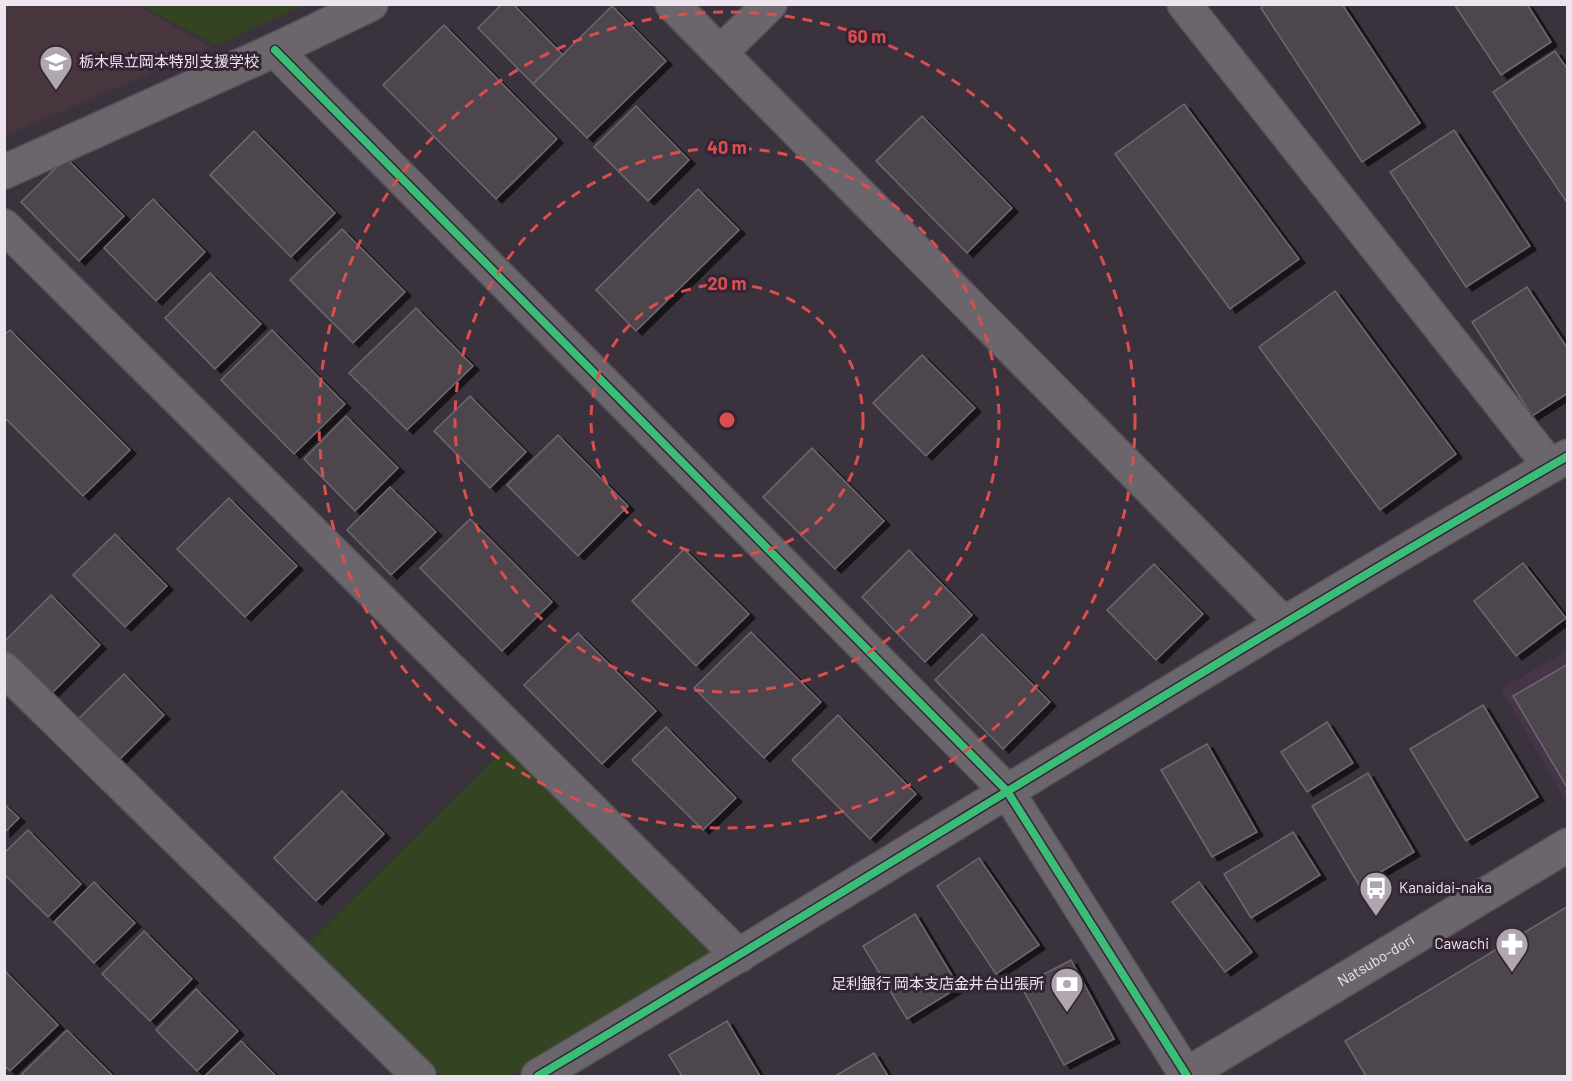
<svg xmlns="http://www.w3.org/2000/svg" width="1572" height="1081" font-family="Barlow,'Noto Sans JP',sans-serif">
<style>
.built{fill:#463448}
.education{fill:#48363f}
.green{fill:#344423}
.building{fill:#4e474e;stroke:#6e676f;stroke-width:1.5;filter:url(#shadow)}
.lines{fill:none;stroke-linecap:round;stroke-linejoin:round}
.minor-casing{stroke:#575058;stroke-width:36}
.tertiary-casing{stroke:#575058;stroke-width:36}
.minor{stroke:#6b656c;stroke-width:33}
.tertiary{stroke:#6b656c;stroke-width:33}
.cycleway-casing{stroke:#342535;stroke-width:11}
.cycleway{stroke:#3abd76;stroke-width:8}
.ring{fill:none;stroke:#db4e50;stroke-width:3;stroke-dasharray:10 8}
.labels{text-anchor:middle;stroke-width:6;stroke-linejoin:round;paint-order:stroke}
.poi-label{font-size:15px;fill:#eee4ef;stroke:#342535;text-anchor:start}
.street-label{font-size:15px;fill:#eee4ef;stroke:#342535}
.centre{fill:#db4e50;stroke:#342535;stroke-width:3}
.ring-label{font-size:18px;text-anchor:middle;font-weight:bold;fill:#db4e50;stroke:#342535;stroke-width:6;stroke-linejoin:round;paint-order:stroke}
</style>
<defs>
<filter id="shadow"><feDropShadow dx="6" dy="4" stdDeviation="0" flood-color="#0009"/></filter>
</defs>
<rect width="100%" height="100%" fill="#3a323c"/>
<!-- built -->
<path class="built" d="M1567,650V804L1501,689Z"/>
<!-- education -->
<path class="education" d="M5,4L137,5L211,47L5,136Z"/>
<!-- green -->
<g class="green">
<path d="M139,5H302L217,46Z"/>
<path d="M506,747L714,953L511,1076H440L305,947Z"/>
</g>
<!-- building -->
<g class="building">
<path d="M502,4H513L563,55L533,84L478,28Z"/>
<path d="M1265,4H1342L1420,123L1362,162L1261,8Z"/>
<path d="M1454,4H1527L1551,42L1501,75Z"/>
<path d="M612,6L666,61L587,138L533,84Z"/>
<path d="M444,25L557,139L496,199L383,85Z"/>
<path d="M1555,51L1568,70V204L1493,92Z"/>
<path d="M1184,104L1299,259L1230,309L1115,154Z"/>
<path d="M636,106L689,160L648,201L594,147Z"/>
<path d="M922,116L1012,208L967,253L876,161Z"/>
<path d="M1454,130L1530,246L1466,287L1390,172Z"/>
<path d="M254,131L335,213L291,257L210,175Z"/>
<path d="M66,158L124,216L79,261L21,202Z"/>
<path d="M698,189L739,230L636,331L596,290Z"/>
<path d="M153,199L205,252L156,301L104,248Z"/>
<path d="M342,229L405,292L353,343L290,280Z"/>
<path d="M210,273L261,324L215,369L165,318Z"/>
<path d="M1527,287L1568,349V393L1532,416L1472,322Z"/>
<path d="M1335,291L1456,454L1380,510L1259,347Z"/>
<path d="M416,308L473,366L407,430L349,373Z"/>
<path d="M10,330L130,450L83,496L4,417V335Z"/>
<path d="M272,330L345,404L294,454L221,380Z"/>
<path d="M922,355L975,408L926,456L873,403Z"/>
<path d="M470,396L526,452L490,488L434,431Z"/>
<path d="M346,416L398,468L355,511L304,459Z"/>
<path d="M558,435L628,506L578,556L507,485Z"/>
<path d="M812,448L884,521L835,569L763,497Z"/>
<path d="M390,487L436,532L391,575L347,530Z"/>
<path d="M229,498L297,566L245,617L177,549Z"/>
<path d="M470,519L552,602L502,651L420,568Z"/>
<path d="M115,534L167,586L125,627L73,575Z"/>
<path d="M684,549L749,614L696,666L632,601Z"/>
<path d="M909,550L972,615L925,662L862,597Z"/>
<path d="M1523,563L1566,618L1516,656L1474,601Z"/>
<path d="M1154,564L1203,614L1156,660L1107,610Z"/>
<path d="M51,595L100,645L50,695L4,649V642Z"/>
<path d="M751,632L821,702L764,758L694,688Z"/>
<path d="M578,633L656,711L602,764L524,685Z"/>
<path d="M982,634L1050,702L1003,749L935,680Z"/>
<path d="M1568,664V789L1513,696Z"/>
<path d="M124,674L164,715L115,764L74,723Z"/>
<path d="M1483,705L1538,797L1466,841L1410,749Z"/>
<path d="M838,715L916,794L870,839L792,760Z"/>
<path d="M1327,722L1353,763L1307,792L1281,752Z"/>
<path d="M666,727L736,798L703,830L632,760Z"/>
<path d="M1207,744L1257,832L1212,857L1161,770Z"/>
<path d="M1368,773L1414,852L1359,885L1312,806Z"/>
<path d="M342,791L384,834L316,901L274,858Z"/>
<path d="M4,804L19,818L4,833Z"/>
<path d="M28,830L81,884L48,917L4,874V853Z"/>
<path d="M1293,832L1320,875L1251,918L1224,874Z"/>
<path d="M979,858L1039,945L996,974L937,886Z"/>
<path d="M94,882L135,923L94,963L54,922Z"/>
<path d="M1199,882L1252,952L1225,972L1172,902Z"/>
<path d="M1568,906V1076H1366L1345,1041Z"/>
<path d="M915,914L959,987L907,1019L863,946Z"/>
<path d="M144,931L192,979L150,1021L102,974Z"/>
<path d="M1071,960L1114,1039L1064,1065L1021,986Z"/>
<path d="M4,970L58,1025L10,1071L4,1065Z"/>
<path d="M196,989L238,1031L197,1071L156,1030Z"/>
<path d="M727,1021L760,1076H682L669,1055Z"/>
<path d="M67,1030L113,1076H25L22,1074Z"/>
<path d="M241,1041L276,1076H205Z"/>
<path d="M874,1053L888,1076H835Z"/>
</g>
<g class="lines">
<defs>
<g id="minor">
<path d="M672,4L1284,624"/>
<path d="M1184,4L1550,466"/>
<path d="M275,50L1007,791L1187,1076"/>
<path d="M720,53L770,4"/>
<path d="M4,172L275,50L371,4"/>
<path d="M4,226L739,956"/>
<path d="M4,669L419,1076"/>
<path d="M538,1076C882,871 1221,656 1568,456"/>
</g>
<g id="tertiary">
<path id="s1" d="M1184,1076L1568,845"/>
</g>
</defs>
<!-- minor casing -->
<use href="#minor" class="minor-casing"/>
<!-- tertiary casing -->
<use href="#tertiary" class="tertiary-casing"/>
<!-- minor -->
<use href="#minor" class="minor"/>
<!-- tertiary -->
<use href="#tertiary" class="tertiary"/>
<defs>
<g id="cycleway">
<path d="M275,50L1007,791L1187,1076"/>
<path d="M538,1076C882,871 1221,656 1568,456"/>
</g>
</defs>
<!-- cycleway casing -->
<use href="#cycleway" class="cycleway-casing"/>
<!-- cycleway -->
<use href="#cycleway" class="cycleway"/>
</g>
<!-- distance rings -->
<g class="ring">
<circle cx="727" cy="420" r="136"/>
<circle cx="727" cy="420" r="272"/>
<circle cx="727" cy="420" r="408"/>
</g>
<!-- icons -->
<defs>
<symbol id="school-pin" viewBox="-11 -11 22 30"><path d="M0 17L-7.5 6A9.5 9.5 0 1 1 7.5 6Z" fill="#afa6b0" stroke="#342535"/><path d="M0-5L7-2L0 1L-7-2ZM-4 1L0 2.5L4 1V4Q0 6-4 4Z" fill="#fff"/></symbol>
<symbol id="bus-pin" viewBox="-11 -11 22 30"><path d="M0 17L-7.5 6A9.5 9.5 0 1 1 7.5 6Z" fill="#afa6b0" stroke="#342535"/><path d="M-5-6H5V4H4V6H2V4H-2V6H-4V4H-5ZM-3.5-4V0h7V-4ZM-3.5 1.2v1.5H-2V1.2ZM2 1.2v1.5H3.5V1.2Z" fill="#fff"/></symbol>
<symbol id="pharmacy-pin" viewBox="-11 -11 22 30"><path d="M0 17L-7.5 6A9.5 9.5 0 1 1 7.5 6Z" fill="#afa6b0" stroke="#342535"/><path d="M-2-6h4v4h4v4h-4v4h-4v-4h-4v-4h4Z" fill="#fff"/></symbol>
<symbol id="bank-pin" viewBox="-11 -11 22 30"><path d="M0 17L-7.5 6A9.5 9.5 0 1 1 7.5 6Z" fill="#afa6b0" stroke="#342535"/><path d="M-6-4H6V4H-6ZM0-2.3a2.3 2.3 0 1 0 0 4.6a2.3 2.3 0 1 0 0-4.6Z" fill="#fff"/></symbol>
</defs>
<g fill-rule="evenodd">
<use href="#school-pin" x="37" y="43" width="38" height="52"/>
<use href="#bus-pin" x="1357" y="869" width="38" height="52"/>
<use href="#pharmacy-pin" x="1493" y="925" width="38" height="52"/>
<use href="#bank-pin" x="1048" y="965" width="38" height="52"/>
</g>
<g class="labels">
<!-- poi labels -->
<g class="poi-label">
<text x="79" y="67">栃木県立岡本特別支援学校</text>
<text x="1399" y="893">Kanaidai-naka</text>
<text x="1489" y="949" text-anchor="end">Cawachi</text>
<text x="1044" y="989" text-anchor="end">足利銀行 岡本支店金井台出張所</text>
</g>
<!-- street labels -->
<g class="street-label">
<text dy="5" stroke="none"><textPath href="#s1" startOffset="224">Natsubo-dori</textPath></text>
</g>
</g>
<circle cx="727" cy="420" r="9" class="centre"/>
<g class="ring-label">
<text x="867" y="43">60 m</text>
<text x="727" y="154">40 m</text>
<text x="727" y="290">20 m</text>
</g>
<!-- border -->
<rect width="1572" height="1081" fill="none" stroke="#eee4ef" stroke-width="12"/>
</svg>
